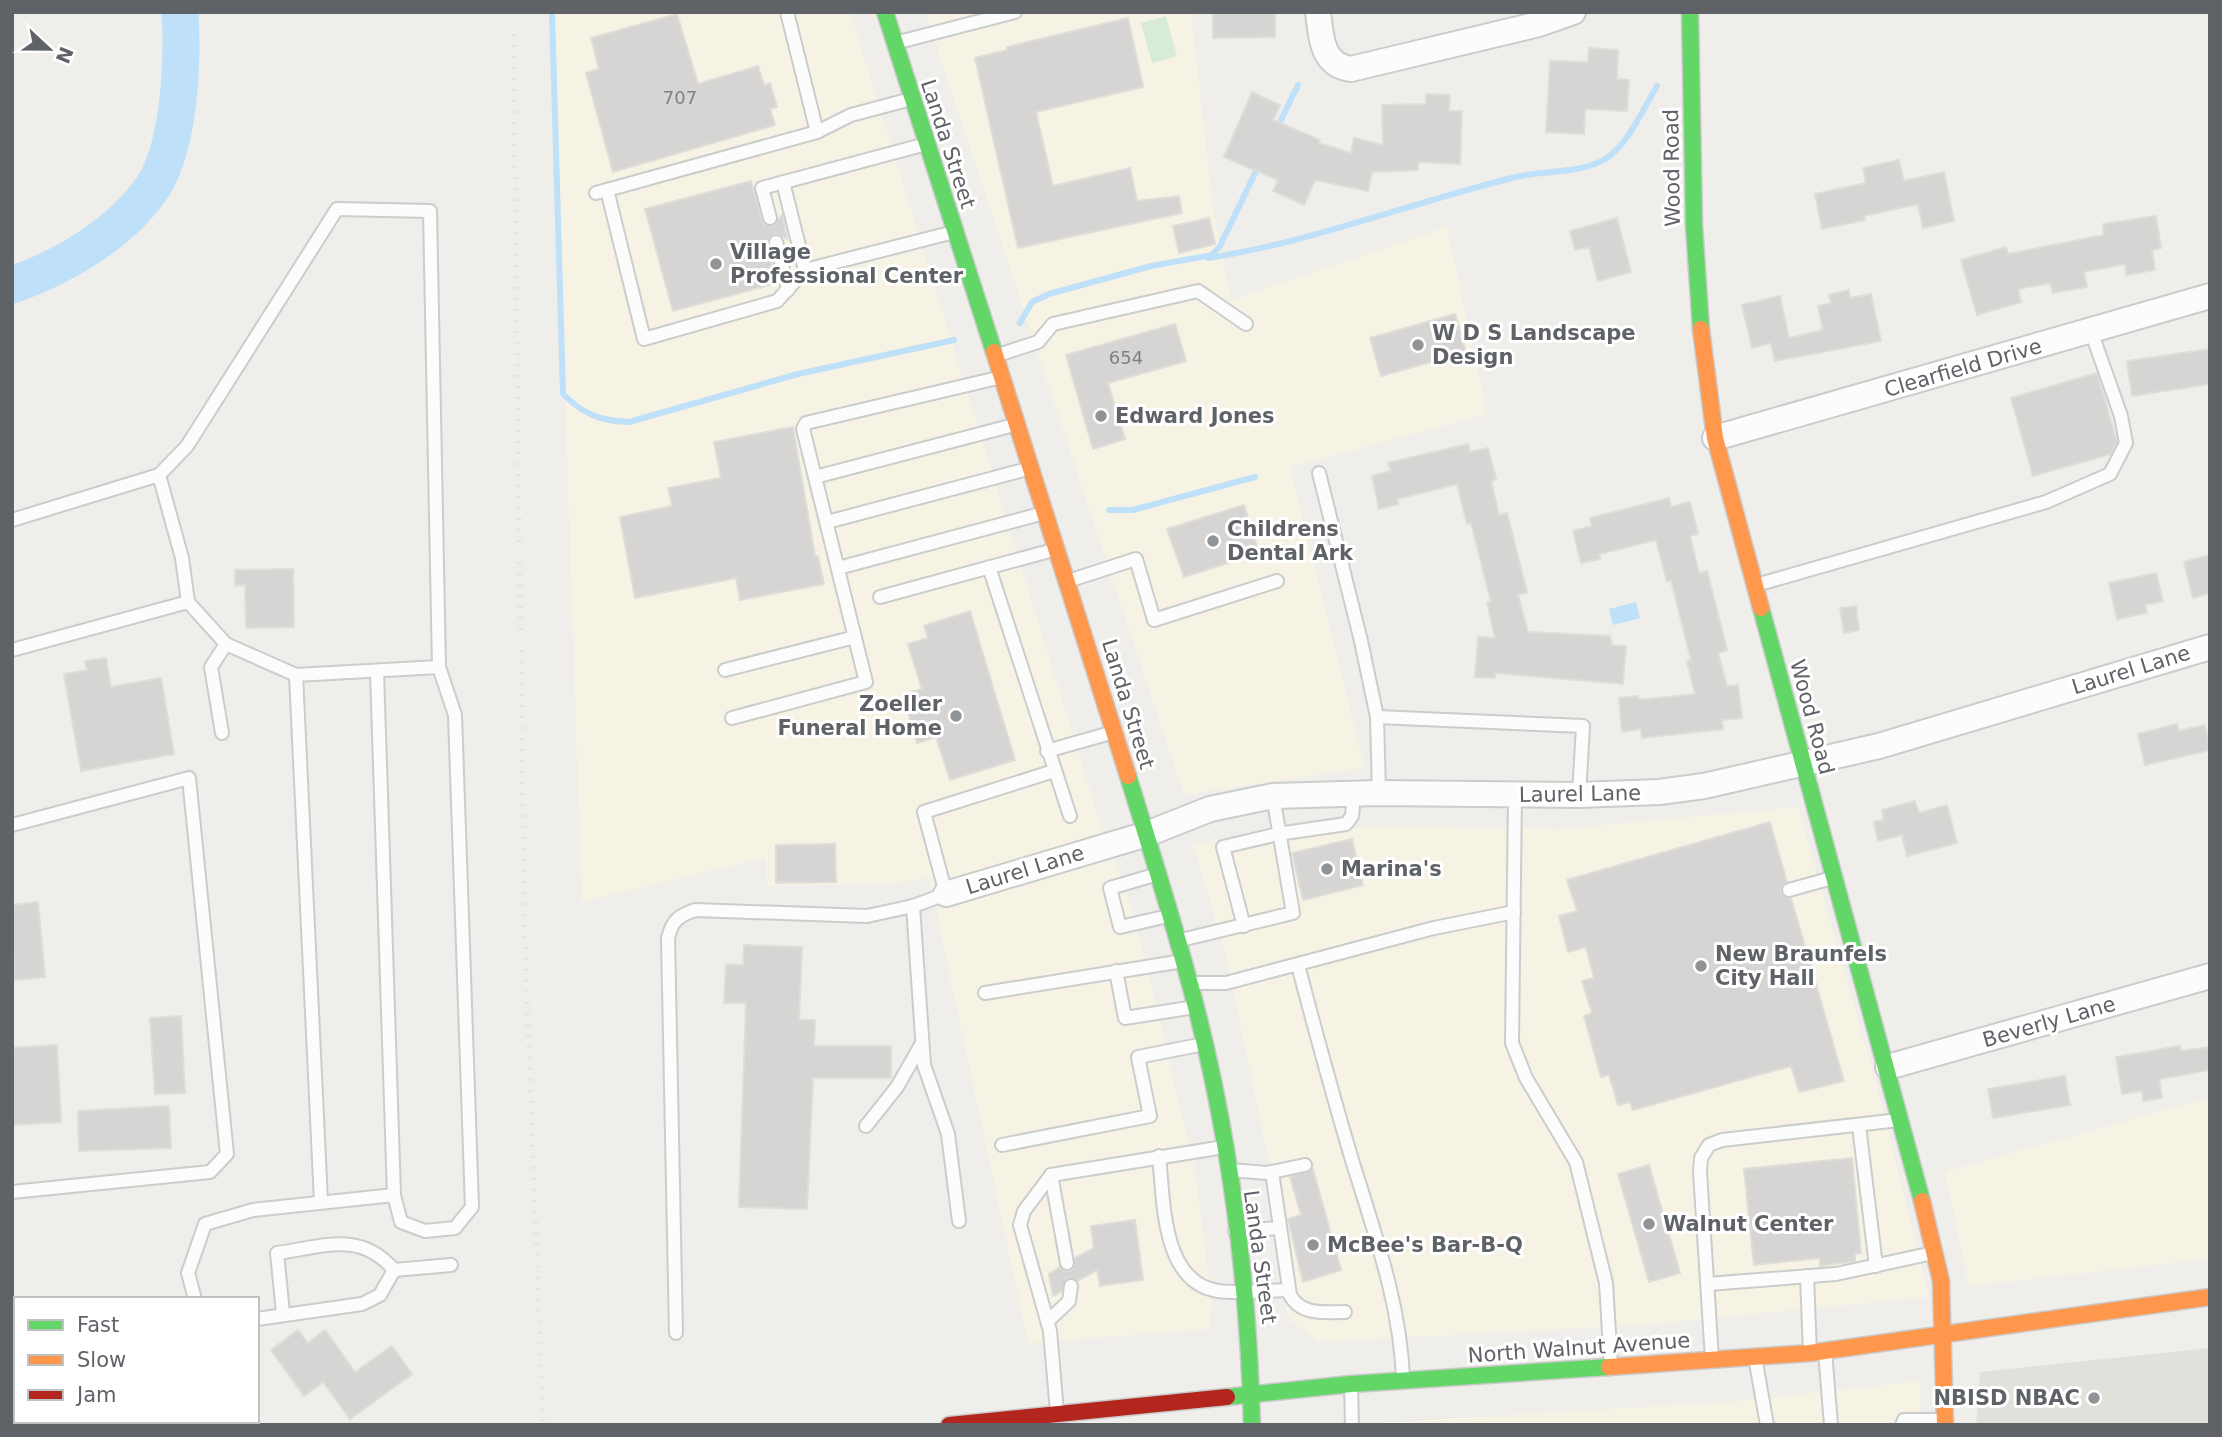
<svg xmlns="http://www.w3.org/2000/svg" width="2222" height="1437" font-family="'DejaVu Sans',sans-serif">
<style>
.commercial{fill:#f7f3e4}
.education{fill:#e2e0da}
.green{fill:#d8ebd6}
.water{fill:#bfe0f9}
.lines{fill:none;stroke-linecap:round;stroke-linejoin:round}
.stream{stroke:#bfe0f9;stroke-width:6}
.river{stroke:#bfe0f9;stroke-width:37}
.building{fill:#d6d5d3;stroke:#deddd9;stroke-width:2}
.lane-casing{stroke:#cbcccc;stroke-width:16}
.street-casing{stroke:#cbcccc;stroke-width:28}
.fast-casing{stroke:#cacacb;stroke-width:19}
.slow-casing{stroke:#cacacb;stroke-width:19}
.jam-casing{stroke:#cacacb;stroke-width:19}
.lane{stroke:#fdfcfc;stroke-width:12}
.street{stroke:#fdfcfc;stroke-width:24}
.fast{stroke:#63d668;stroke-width:16}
.slow{stroke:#ff974d;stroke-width:16}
.jam{stroke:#b3261e;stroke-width:16}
.rail{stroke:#e4e4e4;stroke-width:5;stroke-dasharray:2 9;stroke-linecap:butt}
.poi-dot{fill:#919496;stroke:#fff;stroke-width:2.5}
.labels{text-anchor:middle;stroke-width:6;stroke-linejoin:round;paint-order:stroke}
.number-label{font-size:18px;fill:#7e8184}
.street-label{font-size:21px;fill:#5f6368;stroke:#fff}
.poi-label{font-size:21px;font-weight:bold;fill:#5f6368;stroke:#fff;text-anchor:start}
</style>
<rect width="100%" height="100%" fill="#efeeea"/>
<!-- commercial -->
<g class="commercial">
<path d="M552,12H850L1097,813L1133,911L1194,1164L1212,1305L1209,1329L1028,1343L929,877L892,884L767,886L766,857L582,902Z"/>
<path d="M925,12H1191L1214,216L1231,300L1447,227L1487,414L1290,467L1364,768L1184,795Z"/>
<path d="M1798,807L1878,1090L1929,1297L1642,1325L1319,1342L1288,1318L1268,1157L1224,948L1193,845L1267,829L1402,826L1558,829Z"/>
<path d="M2210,1097V1259L1969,1286L1945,1172Z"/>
<path d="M1920,1381L1919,1425H1346L1739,1401Z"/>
</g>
<!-- education -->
<path class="education" d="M2210,1348V1425H1976L1980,1372Z"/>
<!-- green -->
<path class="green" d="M1166,16L1177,56L1152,63L1141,23Z"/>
<!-- water -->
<path class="water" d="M1636,602L1640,618L1613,625L1609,609Z"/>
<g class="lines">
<!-- stream -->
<g class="stream">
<path d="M552,12L563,394C583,414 600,421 629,422L798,374L954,340"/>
<path d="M181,19L198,12"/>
<path d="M1276,130L1298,85"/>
<path d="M1208,258C1313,242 1413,202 1516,177C1544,170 1580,174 1605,159C1628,145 1643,109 1657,86"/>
<path d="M1020,323L1032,302L1049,294L1151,266L1212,255L1220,246L1259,165"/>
<path d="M1109,510H1133L1255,477"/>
</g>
<!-- river -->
<path class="river" d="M12,285C64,267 123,232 154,185C180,142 183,61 180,12"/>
</g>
<!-- building -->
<g class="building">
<path d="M1213,12H1275V37L1213,38Z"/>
<path d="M677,14L698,84L758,66L764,85L770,83L777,107L770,109L775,125L613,172L586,73L599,69L591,38Z"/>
<path d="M1128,18L1143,87L1036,112L1053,186L1130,168L1137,201L1179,196L1182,213L1018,248L975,58L1007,50V47Z"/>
<path d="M1589,48L1618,50L1617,79L1629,80L1627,111L1585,109L1584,134L1546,132L1550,61L1588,62Z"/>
<path d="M1252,92L1280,105L1273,120L1320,140L1319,143L1351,153L1354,138L1383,145L1382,105L1426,104V94L1450,95L1449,111H1462L1460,164L1418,162V170L1372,172L1368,191L1315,180L1304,205L1273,191L1278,180L1224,157Z"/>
<path d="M1899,160L1904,181L1944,172L1954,221L1923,228L1918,204L1864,216L1865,220L1822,229L1815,194L1866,183L1863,168Z"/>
<path d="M751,181L763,224L773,226L782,215L787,239L775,233L767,240L777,283L673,311L645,209Z"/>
<path d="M2156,216L2161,248L2152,250L2155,270L2126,275L2125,264L2084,272L2087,287L2053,293L2050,283L2018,289L2021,302L1977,315L1961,260L2006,247L2008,254L2104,235L2103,224Z"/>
<path d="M1209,218L1215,244L1179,253L1173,226Z"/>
<path d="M1617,218L1631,272L1598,281L1589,247L1575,250L1570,231Z"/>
<path d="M1849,290L1850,298L1871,294L1881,341L1775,361L1771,343L1752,348L1742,305L1780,296L1789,338L1823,330L1818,306L1831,303L1829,295Z"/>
<path d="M1455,314L1466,352L1381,376L1370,338Z"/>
<path d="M1175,324L1186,361L1108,383L1125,439L1093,449L1066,355Z"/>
<path d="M2210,349V384L2132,396L2127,361Z"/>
<path d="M2097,373L2117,442L2111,454L2033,476L2011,398Z"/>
<path d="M793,427L815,556H818L824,584L740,600L736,578L635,598L620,517L672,506L668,488L721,478L714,442Z"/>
<path d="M1468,444L1470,452L1488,448L1496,479L1491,481L1499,515L1507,513L1527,592L1518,595L1528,632L1610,636L1612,645L1626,646L1623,684L1495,673V678L1475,677L1478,637L1495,638L1487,603L1491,602L1471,523L1467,524L1457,484L1397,499L1398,504L1379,509L1372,476L1391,471L1388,463Z"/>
<path d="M1669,498L1671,507L1690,502L1698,534L1690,536L1699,573L1707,571L1727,650L1718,653L1727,686L1738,685L1742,718L1722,720L1723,729L1642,738L1641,729L1622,732L1619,698L1638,696L1639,700L1695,694L1687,661L1691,660L1671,580L1667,582L1656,540L1599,554L1600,559L1581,563L1573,531L1592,526L1590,518Z"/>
<path d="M1244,505L1259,553L1184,577L1167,529Z"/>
<path d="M2210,555V593L2193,598L2184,562Z"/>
<path d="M293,569L294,627L246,628L245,585L235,586V570Z"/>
<path d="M2156,573L2163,601L2145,605L2147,613L2117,619L2109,583Z"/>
<path d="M1856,606L1859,630L1844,633L1840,608Z"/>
<path d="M970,611L1015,760L950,780L936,737L917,743L903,695L922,689L908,644L928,638L924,626Z"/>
<path d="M106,658L111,687L161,678L174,754L81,771L64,674L87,670L85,661Z"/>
<path d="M2177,724L2178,731L2205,725L2210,750L2145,765L2138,734Z"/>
<path d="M1915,801L1919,813L1947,805L1957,843L1907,856L1902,835L1878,841L1874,822L1884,820L1882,810Z"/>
<path d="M1770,822L1787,882L1781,887V893L1791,898L1844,1081L1799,1092L1791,1066L1633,1110L1630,1102L1618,1105L1609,1075L1601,1077L1584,1016L1592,1013L1582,981L1594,978L1586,947L1568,952L1559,916L1577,911L1567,880Z"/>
<path d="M1352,839L1363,885L1303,900L1292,853Z"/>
<path d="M835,844L836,882L776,883V845Z"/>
<path d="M38,902L45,977L14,980L12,905Z"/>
<path d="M744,945L802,947L799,1020H815L814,1046H891V1078H813L807,1209L739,1207L746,1003H724L726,964L743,965Z"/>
<path d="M181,1016L185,1093L155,1094L150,1018Z"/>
<path d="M57,1045L61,1122L12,1125V1048Z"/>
<path d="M2180,1046L2181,1051L2210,1047V1070L2159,1079L2162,1098L2143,1101L2142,1091L2122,1094L2116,1057Z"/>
<path d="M2065,1076L2070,1105L1993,1118L1988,1089Z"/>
<path d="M169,1106L171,1148L79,1151L78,1111Z"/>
<path d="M1852,1158L1861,1253L1855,1254V1261L1820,1266V1258L1754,1265L1744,1169Z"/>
<path d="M1649,1165L1680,1273L1649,1282L1618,1174Z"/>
<path d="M1313,1169L1341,1270L1303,1282L1288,1219L1301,1215L1290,1177Z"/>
<path d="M1135,1220L1143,1280L1100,1286L1097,1270L1078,1281L1067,1278L1062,1291L1053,1296L1049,1274L1060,1267L1065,1271L1072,1270L1075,1258L1094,1248L1091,1226Z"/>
<path d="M298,1330L308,1343L325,1330L355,1372L392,1346L412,1374L350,1419L323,1382L304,1396L271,1350Z"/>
</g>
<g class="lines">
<defs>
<g id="lane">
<path d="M787,12L817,132"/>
<path d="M895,43L1015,12"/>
<path d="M783,182L805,270"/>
<path d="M607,190L644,339L777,301L805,270L954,232"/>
<path d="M596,193L817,132L851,115L911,99"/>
<path d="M770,218L762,188L926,144"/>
<path d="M776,242L788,290"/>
<path d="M995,356L1038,342L1053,324L1198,291L1246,324"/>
<path d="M1319,473L1361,641L1377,717L1379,793"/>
<path d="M159,475L187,446L337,209L430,211L439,667L455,715L472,1207L455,1228L425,1231L401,1222L394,1195L253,1210L205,1224L188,1273L195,1299"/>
<path d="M815,477L1014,425"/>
<path d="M12,520L159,475L182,558L188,602L12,650"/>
<path d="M827,522L1031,468"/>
<path d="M989,567L1070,816"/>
<path d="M838,568L1044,513"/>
<path d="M1068,581L1136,559L1154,620L1277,581"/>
<path d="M1756,585L2046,502L2110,474L2126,443L2121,416L2091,331"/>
<path d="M880,597L1057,549"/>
<path d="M188,602L226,644L296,675"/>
<path d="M725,670L855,637"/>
<path d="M377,672L394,1195"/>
<path d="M1377,717L1583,726L1579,795"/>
<path d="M732,718L866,682L803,429L806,423L1002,377"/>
<path d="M222,733L211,667L226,644"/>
<path d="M1047,751L1114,732"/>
<path d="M1515,795L1512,1043L1526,1078L1576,1162L1606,1283L1611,1366"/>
<path d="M12,825L189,778L227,1154L210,1172L12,1192"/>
<path d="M1158,874L1110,888L1120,927L1168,916"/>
<path d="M1789,890L1832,878"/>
<path d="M913,906L924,1065L948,1134L959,1221"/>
<path d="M1244,926L1223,847L1278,834L1346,824L1352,816L1354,795"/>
<path d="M1181,940L1293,913L1273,796"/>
<path d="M1298,965C1315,1030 1333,1096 1352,1160C1374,1232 1400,1302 1403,1378"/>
<path d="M1116,971L1125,1018L1195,1007"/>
<path d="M1190,983H1226L1434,928L1514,912"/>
<path d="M985,993L1183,961"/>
<path d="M866,1126L897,1087L921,1045"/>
<path d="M1859,1126L1876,1266"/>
<path d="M1002,1145L1150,1116L1138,1057L1204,1044"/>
<path d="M1159,1156C1164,1200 1161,1282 1218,1291C1241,1294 1267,1290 1289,1290"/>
<path d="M1230,1170L1267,1173L1305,1165"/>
<path d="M1272,1172L1290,1295C1301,1316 1325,1312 1345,1312"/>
<path d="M1051,1175L1067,1263"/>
<path d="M321,1202L296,675L439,667"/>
<path d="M1235,1231L1280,1228"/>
<path d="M394,1270L451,1265"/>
<path d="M1807,1276L1810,1353"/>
<path d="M1708,1284L1836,1274L1933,1253"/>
<path d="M257,1319L362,1304L380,1295L394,1270C360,1230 323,1247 277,1253L283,1313"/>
<path d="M1048,1321L1069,1301L1071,1286"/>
<path d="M676,1333L668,938C672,921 678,916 695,910L867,916L913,906L946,894L924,812L1054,771"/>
<path d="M1825,1351L1831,1425"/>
<path d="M1755,1357L1767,1425"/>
<path d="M1712,1359L1700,1172L1701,1158L1709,1145L1722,1140L1899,1120"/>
<path d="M1351,1387L1352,1425"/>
<path d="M1057,1412L1050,1331L1020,1225L1024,1211L1051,1175L1224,1147"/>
<path d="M73,1421V1425"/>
<path d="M235,1421V1425"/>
<path d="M1902,1425L1904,1420H1945"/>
</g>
<g id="street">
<path d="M1318,12C1321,36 1321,65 1351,69L1539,24L1573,12"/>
<path d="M1715,438L2210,296"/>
<path d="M946,894L1147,834L1210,809L1273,796L1379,793L1579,795L1659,792L1704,786L1879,746L2210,647"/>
<path d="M1888,1067L2210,976"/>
</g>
<g id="fast">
<path d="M885,12L994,352"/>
<path d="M1690,12L1694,225L1701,329"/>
<path d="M1761,608L1922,1201"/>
<path d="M1128,776C1147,837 1166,898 1183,959C1226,1109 1248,1270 1252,1425"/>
<path d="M1227,1397L1351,1384L1609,1367"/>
</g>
<g id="slow">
<path d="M1701,329L1715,438L1761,608"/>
<path d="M994,352L1128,776"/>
<path d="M1922,1201L1941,1281L1945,1425"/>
<path d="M1609,1367L1810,1353L2210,1297"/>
</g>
<path id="jam" d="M949,1425L1227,1397"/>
</defs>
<!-- lane casing -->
<use href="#lane" class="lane-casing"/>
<!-- street casing -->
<use href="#street" class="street-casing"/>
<!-- fast casing -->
<use href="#fast" class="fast-casing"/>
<!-- slow casing -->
<use href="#slow" class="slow-casing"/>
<!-- jam casing -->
<use href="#jam" class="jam-casing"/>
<!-- lane -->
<use href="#lane" class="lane"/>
<!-- street -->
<use href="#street" class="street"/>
<!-- fast -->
<use href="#fast" class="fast"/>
<!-- slow -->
<use href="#slow" class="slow"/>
<!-- jam -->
<use href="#jam" class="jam"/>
<!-- rail -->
<path class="rail" d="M513,12L524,914L543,1425"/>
</g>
<!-- markers -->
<g class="poi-dot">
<circle cx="716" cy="264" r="7"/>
<circle cx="1418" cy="345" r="7"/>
<circle cx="1101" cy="416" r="7"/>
<circle cx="1213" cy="541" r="7"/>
<circle cx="956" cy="716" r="7"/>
<circle cx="1327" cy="869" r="7"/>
<circle cx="1701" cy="966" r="7"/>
<circle cx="1649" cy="1224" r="7"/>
<circle cx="1313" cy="1245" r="7"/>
<circle cx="2094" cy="1398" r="7"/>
</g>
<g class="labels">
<!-- number labels -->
<g class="number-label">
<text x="680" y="104">707</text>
<text x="1126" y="364">654</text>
</g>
<!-- street labels -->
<g class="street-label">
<text transform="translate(948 144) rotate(72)" y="7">Landa Street</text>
<text transform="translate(1672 168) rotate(-91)" y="7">Wood Road</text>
<text transform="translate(1963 368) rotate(-16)" y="7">Clearfield Drive</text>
<text transform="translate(2131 670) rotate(-17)" y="7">Laurel Lane</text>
<text transform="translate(1128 704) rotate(73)" y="7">Landa Street</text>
<text transform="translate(1812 717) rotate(75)" y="7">Wood Road</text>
<text transform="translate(1580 794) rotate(-1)" y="7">Laurel Lane</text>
<text transform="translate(1025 870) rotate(-17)" y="7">Laurel Lane</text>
<text transform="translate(2049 1022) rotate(-16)" y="7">Beverly Lane</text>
<text transform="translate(1260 1257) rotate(82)" y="7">Landa Street</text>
<text transform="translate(1579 1348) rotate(-4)" y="7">North Walnut Avenue</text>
</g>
<!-- poi labels -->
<g class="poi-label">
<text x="730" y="259">Village<tspan x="730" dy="24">Professional Center</tspan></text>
<text x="1432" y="340">W D S Landscape<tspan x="1432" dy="24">Design</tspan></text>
<text x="1115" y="423">Edward Jones</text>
<text x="1227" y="536">Childrens<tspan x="1227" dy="24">Dental Ark</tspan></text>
<text x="942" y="711" text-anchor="end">Zoeller<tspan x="942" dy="24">Funeral Home</tspan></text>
<text x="1341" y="876">Marina's</text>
<text x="1715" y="961">New Braunfels<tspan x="1715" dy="24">City Hall</tspan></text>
<text x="1663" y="1231">Walnut Center</text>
<text x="1327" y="1252">McBee's Bar-B-Q</text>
<text x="2080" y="1405" text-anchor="end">NBISD NBAC</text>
</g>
</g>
<!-- border -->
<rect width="2222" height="1437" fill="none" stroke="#5f6368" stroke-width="28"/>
<!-- legend -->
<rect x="14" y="1297" width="245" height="126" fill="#ffffff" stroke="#bfc1c3" stroke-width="2"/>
<rect x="28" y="1320" width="35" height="10" fill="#63d668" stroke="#bfc1c3" stroke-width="2"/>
<text x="77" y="1332" font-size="21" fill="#5f6368">Fast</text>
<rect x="28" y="1355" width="35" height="10" fill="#ff974d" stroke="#bfc1c3" stroke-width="2"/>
<text x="77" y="1367" font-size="21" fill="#5f6368">Slow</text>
<rect x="28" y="1390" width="35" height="10" fill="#b3261e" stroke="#bfc1c3" stroke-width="2"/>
<text x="77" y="1402" font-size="21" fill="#5f6368">Jam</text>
<!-- north arrow -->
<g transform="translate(49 49) rotate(112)" stroke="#ffffff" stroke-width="5" paint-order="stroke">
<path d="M0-5L12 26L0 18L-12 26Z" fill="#5f6368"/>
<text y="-10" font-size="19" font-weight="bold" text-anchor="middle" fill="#5f6368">N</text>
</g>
</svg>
